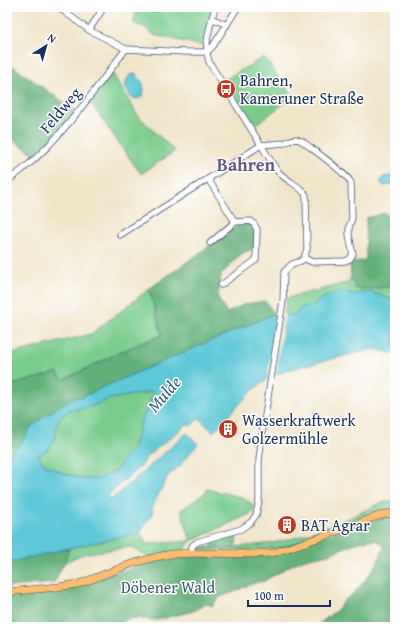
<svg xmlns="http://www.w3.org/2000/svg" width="402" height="634" font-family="'Gentium Book Plus',serif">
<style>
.green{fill:#7acc8d;stroke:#4a7e76}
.forest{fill:#63b078;stroke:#3f706b}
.water{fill:#5dc8d7;stroke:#3c7c9a;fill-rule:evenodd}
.pier{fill:#f0e5c9}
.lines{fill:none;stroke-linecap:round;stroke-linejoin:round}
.minor-casing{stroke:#3b4a6e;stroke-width:7}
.major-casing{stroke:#3b4a6e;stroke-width:8}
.minor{stroke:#fff;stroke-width:5.5}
.major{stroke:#fbbd6e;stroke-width:7}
.labels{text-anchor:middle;stroke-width:3;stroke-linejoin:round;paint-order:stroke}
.poi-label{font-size:16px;fill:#1b2f5e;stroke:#fff;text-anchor:start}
.street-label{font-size:16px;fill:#1b2f5e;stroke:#fff}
.park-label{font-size:16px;fill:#385e6c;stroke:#fff}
.water-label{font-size:17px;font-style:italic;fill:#2f5d82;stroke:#fff}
.quarter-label{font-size:18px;font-weight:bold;fill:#645886;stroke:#fff}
</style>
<rect width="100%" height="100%" fill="#fff"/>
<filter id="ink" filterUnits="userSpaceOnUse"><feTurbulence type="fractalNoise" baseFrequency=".025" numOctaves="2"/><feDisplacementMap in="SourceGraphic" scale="8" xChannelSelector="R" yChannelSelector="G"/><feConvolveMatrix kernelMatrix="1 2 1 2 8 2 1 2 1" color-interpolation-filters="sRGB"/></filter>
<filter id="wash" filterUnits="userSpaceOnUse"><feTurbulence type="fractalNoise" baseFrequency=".012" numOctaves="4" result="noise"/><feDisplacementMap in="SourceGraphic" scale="16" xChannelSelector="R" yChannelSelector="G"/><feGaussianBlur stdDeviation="0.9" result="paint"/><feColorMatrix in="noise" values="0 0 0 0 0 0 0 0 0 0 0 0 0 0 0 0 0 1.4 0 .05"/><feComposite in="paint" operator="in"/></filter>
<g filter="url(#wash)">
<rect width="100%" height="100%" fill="#f0e5c9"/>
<!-- green -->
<g class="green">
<path d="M137,7H213L204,46L154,35L144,27L133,23Z"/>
<path d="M264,57L293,97L252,127L224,80Z"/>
<path d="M111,71L138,116L175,151L141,174L89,101Z"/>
<path d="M351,277L356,289L395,287V301L371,292L356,294L339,292L310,307L299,309L297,313L292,316L284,315L287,298L347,283Z"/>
<path d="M149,289L162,335L129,348L63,380L7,385V355L91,334Z"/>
<path d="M155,391L141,421L134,448L125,457L118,469L100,479H83L62,473L44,464L38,455L47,450L54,440L58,420L69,410L86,408L110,399Z"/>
<path d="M207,489C223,494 242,494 254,506L252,513L191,541L184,550L148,557L130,547L87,553L76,557L64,563L69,548L140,533L148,544L191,541L181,510L205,493Z"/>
<path d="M387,501H395V509L389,510L287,546C256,552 226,550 195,550V547C220,548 246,547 272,543C296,539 319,530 342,521C357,515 372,506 387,501Z"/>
<path d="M237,533L236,544L212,546V539Z"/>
</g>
<!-- forest -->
<g class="forest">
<path d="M7,62L80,114L39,158L7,136Z"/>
<path d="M385,213L395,228V287L356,289L351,277L350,263L366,260V218Z"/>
<path d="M248,223L253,225L255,231V248L241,254L221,275L218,298L227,313L245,304L265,301L272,311L274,314L103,387L82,397L70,399L48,414L30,428L25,438L7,457V385L16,384L57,372L63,380L129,348L162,335L149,289L240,224Z"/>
<path d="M395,516V627H315L338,609L344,601L354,593L362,584L377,564L384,548C378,529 340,550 329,554C318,557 306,557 296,563C290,565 286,569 280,572C275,575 269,578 264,581C261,582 258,582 255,583C246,585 238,591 229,594C225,595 221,596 218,599C216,601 214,603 213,606L206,604L204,605L196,610L190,612L156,620L133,618L127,619L114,627H7V595L59,590L157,560L182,556L251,557L386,517Z"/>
<path d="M69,548L64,563L54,583L7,587V563Z"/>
</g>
<!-- water -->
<g class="water">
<path d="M135,74C143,81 145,86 143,96L137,99L131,97C125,87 123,85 130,75Z"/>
<path d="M390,176L394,177L395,182L392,184L384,186L381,183V179L384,177Z"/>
<path d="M339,292L356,294L371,292L395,301V354L372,349L291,369L268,378L250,393L213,432L199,418L191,426L187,424L146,457L142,465L107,496L111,500L187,433L198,444L181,463L182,464L168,476L152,507L153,512L140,533L69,548L7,563V457L25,438L30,428L48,414L70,399L82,397L103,387L274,314L277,313L292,316L297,313L299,309C307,307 316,306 320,299ZM155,391L141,421L134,448L125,457L118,469L100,479H83L62,473L44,464L38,455L47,450L54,440L58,420L69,410L86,408L110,399Z"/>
</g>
<!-- pier -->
<path class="pier" d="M278,311L285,313L275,377L267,381Z"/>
</g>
<g filter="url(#ink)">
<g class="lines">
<defs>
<g id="minor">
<path d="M58,7L89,30L126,49L186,52H207"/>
<path d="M215,7C211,24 203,44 209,62L276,169C278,172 280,174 283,176C291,183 300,186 306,195L307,249L304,258L301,261L292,264L284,272L283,301L261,441"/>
<path d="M213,19L227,25"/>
<path d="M89,30L104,7"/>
<path d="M207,52L213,46L238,7"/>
<path d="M210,178V182L235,222"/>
<path d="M7,181C55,149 91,94 126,49"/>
<path d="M120,235L261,145L284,143L291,140L296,139L302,141C312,149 347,173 351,183L352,218L349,227V235L352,250L353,254L351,257L350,259L345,261L312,262L304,258"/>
<path d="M210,243L235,222L251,221L254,224L257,229L256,260L221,285"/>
<path d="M192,553V546L197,542L241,529L251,522L256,515L259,501V460L261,444"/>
</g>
<path id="major" d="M7,592L58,587L78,584L87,581L131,564L156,557L171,554L198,553L251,554L272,553L294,546L336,532L375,517L385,514L395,513"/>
</defs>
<!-- minor casing -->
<use href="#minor" class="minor-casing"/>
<!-- major casing -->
<use href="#major" class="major-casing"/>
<!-- minor -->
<use href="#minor" class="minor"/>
<!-- major -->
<use href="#major" class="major"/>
</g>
</g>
<!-- icons -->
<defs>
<symbol id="bus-disc" viewBox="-11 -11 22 22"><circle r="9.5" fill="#c8321e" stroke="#fff"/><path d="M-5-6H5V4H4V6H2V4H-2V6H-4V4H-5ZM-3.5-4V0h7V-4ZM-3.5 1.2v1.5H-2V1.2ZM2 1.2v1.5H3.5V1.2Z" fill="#fff"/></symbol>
<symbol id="building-disc" viewBox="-11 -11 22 22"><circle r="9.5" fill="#c8321e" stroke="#fff"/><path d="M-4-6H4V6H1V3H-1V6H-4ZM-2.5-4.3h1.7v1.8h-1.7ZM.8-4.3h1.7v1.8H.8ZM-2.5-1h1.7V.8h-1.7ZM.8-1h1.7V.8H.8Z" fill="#fff"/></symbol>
</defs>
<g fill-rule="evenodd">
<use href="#bus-disc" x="215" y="78" width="22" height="22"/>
<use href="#building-disc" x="217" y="418" width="22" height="22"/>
<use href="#building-disc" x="276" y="514" width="22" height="22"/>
</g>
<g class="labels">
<!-- poi labels -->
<g class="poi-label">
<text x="240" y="86">Bahren,<tspan x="240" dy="18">Kameruner Straße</tspan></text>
<text x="242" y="426">Wasserkraftwerk<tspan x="242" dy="18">Golzermühle</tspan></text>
<text x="301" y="531">BAT Agrar</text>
</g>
<!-- street labels -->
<g class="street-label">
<text transform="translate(60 110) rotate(-50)" y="6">Feldweg</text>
</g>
<!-- park labels -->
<g class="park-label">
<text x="168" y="593">Döbener Wald</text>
</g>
<!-- water labels -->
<g class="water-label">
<text transform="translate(164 394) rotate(-49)" y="6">Mulde</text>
</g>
<!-- quarter labels -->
<g class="quarter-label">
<text x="246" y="171">Bahren</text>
</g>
</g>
<!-- margin -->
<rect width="402" height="634" fill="none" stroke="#fff" stroke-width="24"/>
<!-- north arrow -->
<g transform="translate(46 46) rotate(37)" stroke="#ffffff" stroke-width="3" paint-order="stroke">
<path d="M0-3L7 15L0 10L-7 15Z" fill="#1b2f5e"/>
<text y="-6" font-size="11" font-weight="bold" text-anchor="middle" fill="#1b2f5e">N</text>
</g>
<!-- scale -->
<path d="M248 600v6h82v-6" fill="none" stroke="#1b2f5e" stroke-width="2"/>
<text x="254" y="600" font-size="12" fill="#1b2f5e" stroke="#ffffff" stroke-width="3" paint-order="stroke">100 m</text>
</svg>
